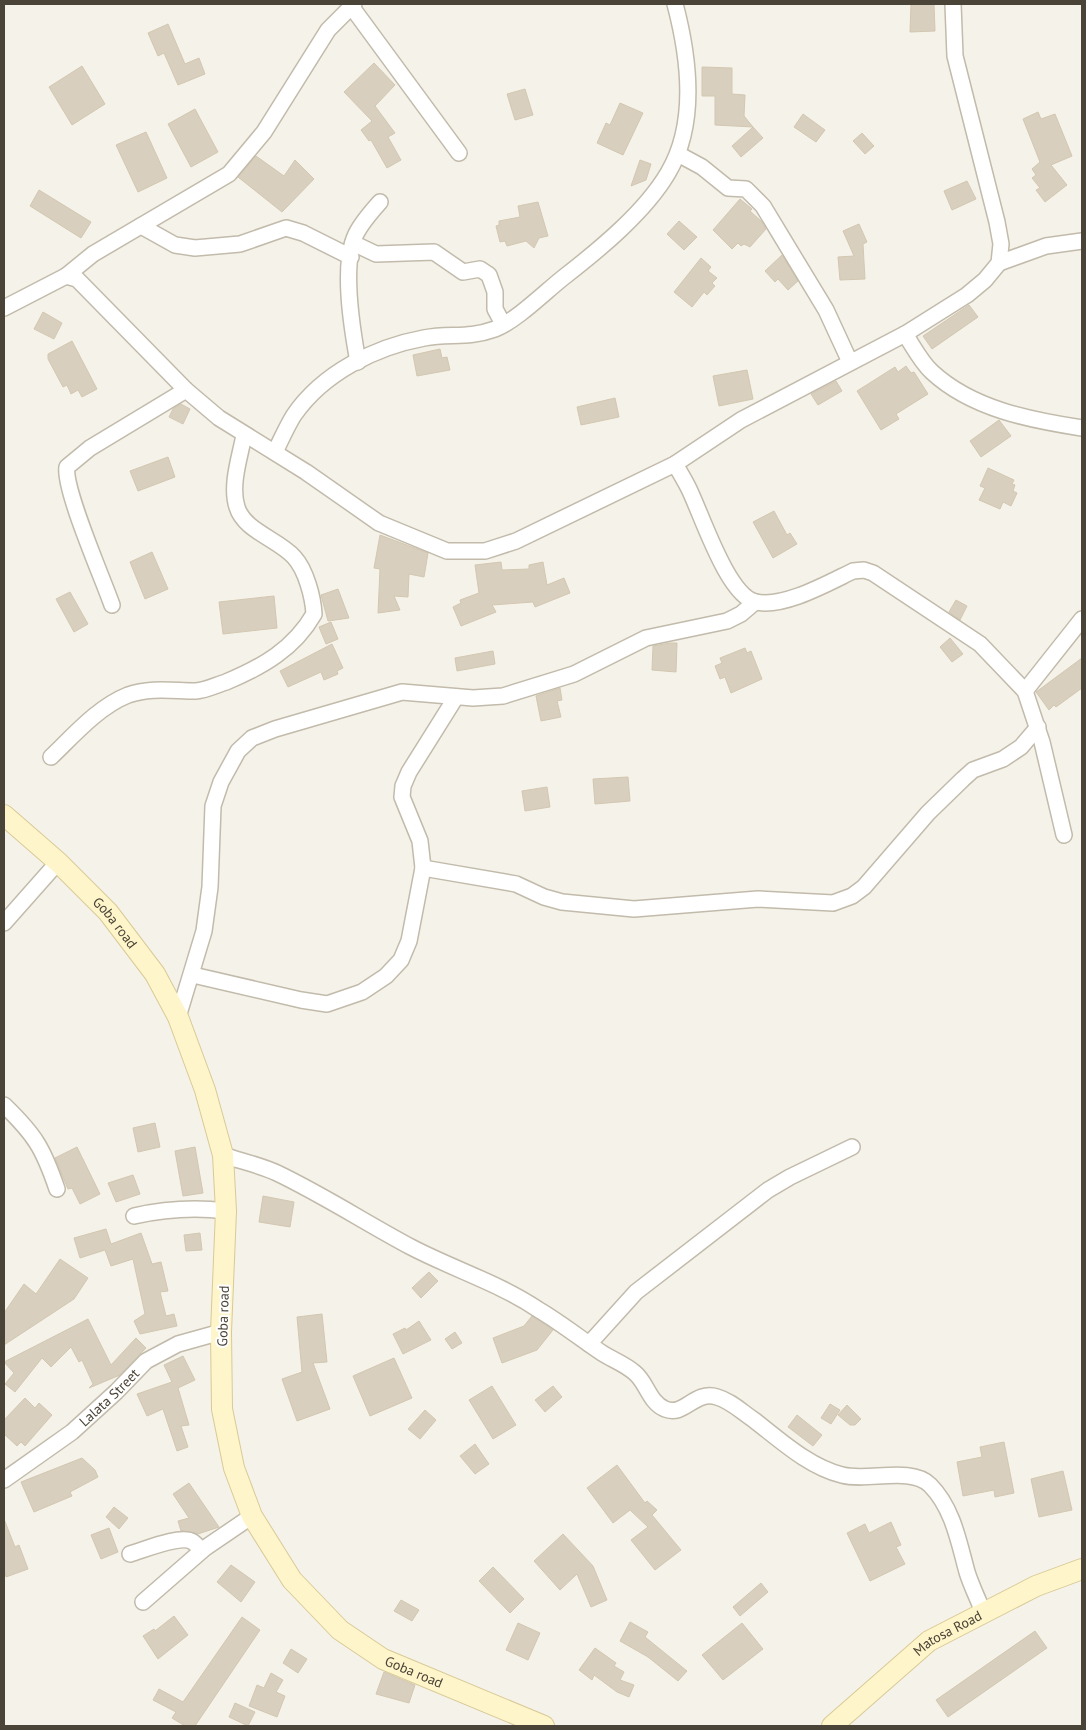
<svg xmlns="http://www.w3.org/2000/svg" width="1086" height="1730" font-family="'PT Sans',sans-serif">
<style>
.building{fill:#d8cfbe;stroke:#d3c7b0}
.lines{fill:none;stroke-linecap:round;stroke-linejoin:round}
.street-casing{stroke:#c2bbab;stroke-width:18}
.secondary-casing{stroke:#d8ca97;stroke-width:22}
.street{stroke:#fff;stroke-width:15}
.secondary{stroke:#fff5ca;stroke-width:20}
.labels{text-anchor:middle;stroke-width:4;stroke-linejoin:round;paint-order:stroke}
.street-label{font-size:14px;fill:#4a4337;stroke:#fff}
</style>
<rect width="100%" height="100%" fill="#f5f2e9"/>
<!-- building -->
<g class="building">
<path d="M911,4H934L935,31L910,32Z"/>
<path d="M168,24L185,64L199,58L205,74L178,85L164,53L158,56L148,33Z"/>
<path d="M374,63L395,85L375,106L395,133L388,137L401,160L387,168L371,140L369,141L361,130L372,121L344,92Z"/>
<path d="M82,66L105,104L72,125L49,87Z"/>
<path d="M702,67L732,68V94L745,95L744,116L753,127L715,125V96H702Z"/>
<path d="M525,89L533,115L515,120L507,94Z"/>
<path d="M620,103L643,113L623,155L597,143L606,123L610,125Z"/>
<path d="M195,109L218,152L191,167L168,124Z"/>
<path d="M1038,112L1041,119L1055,114L1072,156L1051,165L1067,185L1045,202L1036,190L1040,188L1032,178L1036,175L1032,169L1040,162L1023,119Z"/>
<path d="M803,114L825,130L816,142L794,127Z"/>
<path d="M753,127L763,138L741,157L732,146Z"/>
<path d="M146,132L167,178L138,192L116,145Z"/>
<path d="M862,133L874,146L865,154L853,141Z"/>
<path d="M256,156L284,176L295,160L314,179L282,212L238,177Z"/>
<path d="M640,160L651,164L646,180L631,186Z"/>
<path d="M967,181L976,199L952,210L944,191Z"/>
<path d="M39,190L91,222L81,238L30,206Z"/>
<path d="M740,199L752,209L750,211L761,221L766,229L750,247L744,244L741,246L738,243L732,249L713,230Z"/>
<path d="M538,202L548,236L539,238L534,248L526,241L507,246L505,241L500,242L496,226L499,225V221L520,217L518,206Z"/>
<path d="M679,221L697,237L684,250L667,234Z"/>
<path d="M859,224L867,242L863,244L865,279L840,280L838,257L854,256L843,231Z"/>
<path d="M782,255L798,281L788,290L778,279L775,282L765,271Z"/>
<path d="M701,258L711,267L708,271L717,278L712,283L715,286L707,295L704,292L692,307L674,292Z"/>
<path d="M969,305L978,317L932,349L923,336Z"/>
<path d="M43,312L62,323L54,339L34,329Z"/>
<path d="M72,341L97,389L82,397L78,390L71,394L67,385L63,387L48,359V354Z"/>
<path d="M440,349L442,358L447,357L450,370L417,376L413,355Z"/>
<path d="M906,366L911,373L914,372L928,394L896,414L899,419L881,430L857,391L895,367L898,372Z"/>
<path d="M747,370L753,399L719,406L713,376Z"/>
<path d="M836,381L842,391L818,405L811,394Z"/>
<path d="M615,398L619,417L581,425L577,407Z"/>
<path d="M181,404L190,409L183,424L169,417L173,409Z"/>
<path d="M999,420L1011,436L981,457L970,441Z"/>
<path d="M168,457L175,477L138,491L130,471Z"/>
<path d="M988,468L1014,480L1012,484L1015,485L1013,491L1017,493L1011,506L1003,502L1000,509L979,500L985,488L980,486Z"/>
<path d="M774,511L787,535L790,533L797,544L773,558L753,522Z"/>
<path d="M380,535L428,553L424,577L409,574L408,597L394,596L400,610L378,613L380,569L374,568Z"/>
<path d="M152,552L168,589L145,599L130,562Z"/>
<path d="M501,562L502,570L529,569V565L543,562L547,585L564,578L570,593L535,607L533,602L492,605L496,612L461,626L453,607L461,603L460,600L479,593L475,565Z"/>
<path d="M338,589L349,618L328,621L321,595Z"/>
<path d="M70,592L88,624L74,632L56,599Z"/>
<path d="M274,596L277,628L223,634L219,602Z"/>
<path d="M956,600L967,606L960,620L949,612Z"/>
<path d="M331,622L338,639L326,644L319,627Z"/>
<path d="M950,638L963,654L952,662L940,647Z"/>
<path d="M670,643H677L676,672L652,670L653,646Z"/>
<path d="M332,644L343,668L337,671L338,674L324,680L321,672L288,687L280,671Z"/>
<path d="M745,648L747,653L751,651L762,679L731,693L725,677L720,679L715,666L722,663L720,658Z"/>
<path d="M493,651L495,664L457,671L455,658Z"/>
<path d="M1082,658V688L1056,707L1054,705L1049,710L1036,692Z"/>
<path d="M560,688L562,700L557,701L561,717L541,721L536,696Z"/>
<path d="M628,777L630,801L595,804L593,779Z"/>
<path d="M547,787L550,807L525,811L522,791Z"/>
<path d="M155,1123L160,1147L138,1152L133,1128Z"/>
<path d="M77,1147L100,1194L80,1204L72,1188L68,1189L55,1158Z"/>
<path d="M195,1147L203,1193L183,1196L175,1151Z"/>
<path d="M133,1175L140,1194L116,1202L108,1183Z"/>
<path d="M263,1196L294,1202L290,1227L259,1222Z"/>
<path d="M106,1229L111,1244L141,1233L152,1264L161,1262L168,1291L160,1292L166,1316L174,1314L177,1326L140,1334L134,1321L145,1314L133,1259L111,1266L105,1250L80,1258L74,1238Z"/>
<path d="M200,1233L202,1250L186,1251L184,1235Z"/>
<path d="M60,1259L88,1278L74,1299L4,1345V1313L24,1284L36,1294Z"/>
<path d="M429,1272L438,1281L421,1298L412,1288Z"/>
<path d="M322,1314L327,1362L313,1363L330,1409L297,1421L282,1379L302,1372L297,1317Z"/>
<path d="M532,1316L553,1330L537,1350L502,1363L493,1338L524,1326Z"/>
<path d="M88,1319L111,1365L136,1338L146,1348L120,1375L89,1388L93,1384L82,1360L79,1362L71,1347L51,1367L42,1358L15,1392L5,1384L14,1373L4,1362Z"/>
<path d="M419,1321L431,1340L403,1354L393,1334L405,1328L406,1330Z"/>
<path d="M455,1332L462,1343L452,1349L445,1339Z"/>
<path d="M183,1356L195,1380L178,1388L189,1425L181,1426L188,1447L177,1451L163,1409L147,1416L137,1394L172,1382L164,1365Z"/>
<path d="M394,1358L412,1398L370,1416L353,1376Z"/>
<path d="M492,1386L516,1425L493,1439L469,1400Z"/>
<path d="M553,1386L562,1397L545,1412L535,1400Z"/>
<path d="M25,1398L35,1408L39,1403L52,1415L25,1446L21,1442L17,1446L4,1434V1420Z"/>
<path d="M830,1404L840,1410L831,1424L821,1418Z"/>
<path d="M847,1405L861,1419L855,1425H850L838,1415Z"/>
<path d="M425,1410L436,1420L420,1439L408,1429Z"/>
<path d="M797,1415L822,1435L813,1446L788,1427Z"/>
<path d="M1004,1442L1014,1493L995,1497L994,1490L963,1496L957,1462L982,1457L980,1447Z"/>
<path d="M475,1444L489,1464L475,1474L460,1456Z"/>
<path d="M82,1458L95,1470L98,1477L70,1492L72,1496L34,1512L21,1482Z"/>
<path d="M617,1465L645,1503L647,1501L657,1510L652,1515L681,1550L655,1570L631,1540L648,1527L630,1510L613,1523L587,1488Z"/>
<path d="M1063,1471L1072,1510L1039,1517L1031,1479Z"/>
<path d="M189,1483L219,1527L198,1534L181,1531L178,1521L189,1518L173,1494Z"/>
<path d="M114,1507L128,1518L119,1529L106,1517Z"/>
<path d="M4,1519L15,1547L19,1545L28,1569L6,1577L4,1570Z"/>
<path d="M891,1522L901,1545L896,1547L905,1564L870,1581L847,1533L865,1524L869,1533Z"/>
<path d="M109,1528L118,1552L101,1559L91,1535Z"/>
<path d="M563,1534L593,1566L607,1600L591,1607L577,1574L560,1590L534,1561Z"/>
<path d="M231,1565L255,1582L241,1602L217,1582Z"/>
<path d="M493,1567L524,1599L510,1613L479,1581Z"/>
<path d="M761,1583L768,1592L740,1616L733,1607Z"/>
<path d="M401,1600L419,1610L412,1621L394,1611Z"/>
<path d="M174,1616L188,1635L158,1659L143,1636L154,1629L155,1631Z"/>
<path d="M242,1617L260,1630L195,1726H185L172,1718L176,1712L153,1700L159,1689L183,1702Z"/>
<path d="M630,1622L648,1632L645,1637L687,1671L678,1681L648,1657L620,1641Z"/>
<path d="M518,1623L540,1633L528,1660L506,1650Z"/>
<path d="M742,1623L763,1649L723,1680L702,1655Z"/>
<path d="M1035,1631L1047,1648L948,1717L936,1700Z"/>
<path d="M595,1648L616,1663L614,1666L624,1672L620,1680L634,1685L629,1697L617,1692L594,1675L592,1680L579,1670Z"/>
<path d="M291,1649L307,1659L298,1673L283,1663Z"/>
<path d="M384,1672L415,1685L409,1703L376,1694Z"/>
<path d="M271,1673L283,1680L276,1692L285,1696L277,1717L249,1706L257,1685L264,1688Z"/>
<path d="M235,1703L255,1712L248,1726L229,1717Z"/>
</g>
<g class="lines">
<defs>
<g id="street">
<path d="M351,6L459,153"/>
<path d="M678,154L702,167L728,188L746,189L763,206L826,310L850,362"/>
<path d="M141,226L175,245L195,248L240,244L286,228L303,233L351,257"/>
<path d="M353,243L376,254L434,252L463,272L480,269L489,275L495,292V309L503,324"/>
<path d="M999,263L1046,246L1082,241"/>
<path d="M66,276L93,254L229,174L264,132L328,30L354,4"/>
<path d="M4,308L66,276L77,279L186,390L219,418L306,472L379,523L447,551H485L516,541L675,464L741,420L905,334L967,295L985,280L999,263L1001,244L997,222L955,56L953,4"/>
<path d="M905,334C913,346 921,362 932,372C972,409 1030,420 1082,428"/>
<path d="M358,362C352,329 341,264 356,234C362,222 371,212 380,202"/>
<path d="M275,452C281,440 287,426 294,415C323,373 375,347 424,338C451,333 467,339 495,329C516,321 546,291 564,277C600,249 645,212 668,173C698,123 689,57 675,4"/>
<path d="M675,464C679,471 684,479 688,487C701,512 727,596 756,602C784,608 828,583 853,571L864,570L873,573L980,644L1025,691L1042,742L1064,835"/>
<path d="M112,605C103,579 63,488 67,467L90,448L186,390"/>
<path d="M1025,691L1082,619"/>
<path d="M51,757C74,735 98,707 128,695C151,687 173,691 196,691C207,690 216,685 226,682C262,667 294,649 314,614C313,597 306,570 294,557C278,539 244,531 237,507C230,485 240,457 244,435"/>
<path d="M423,868L516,884L544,897L562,902L634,909L758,899L833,903L852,896L864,887L928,813L963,779L973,770L1003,759L1021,747L1038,727"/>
<path d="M4,923L58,862"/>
<path d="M193,975L301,1000L327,1004L362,992L386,976L401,960L409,941L423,868L420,841L402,797L403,786L409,772L456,697"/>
<path d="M178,1017L204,931L210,887L213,806L221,782L238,751L252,738L275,729L402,692L473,698L503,696L574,674L646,638L727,621L741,614L755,602"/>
<path d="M4,1105C35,1135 43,1148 57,1189"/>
<path d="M223,1155C240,1161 260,1165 277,1173C323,1195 366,1223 411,1247C453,1269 499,1283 539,1310C561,1323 581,1339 602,1353C613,1360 625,1364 635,1373C647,1383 649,1402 665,1409C685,1417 694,1390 717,1397C731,1401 742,1412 754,1420C780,1440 809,1467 842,1475C867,1482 911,1466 930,1485C953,1508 959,1543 967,1572C971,1585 978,1599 983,1612"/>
<path d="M134,1216C165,1209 194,1207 226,1211"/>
<path d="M589,1344L636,1292L768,1190L790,1177L852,1147"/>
<path id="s1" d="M4,1480L72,1432L116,1392L146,1361L178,1344L221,1332"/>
<path d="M130,1554C144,1550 181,1534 193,1542C196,1544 199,1548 201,1551"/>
<path d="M143,1602L205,1548L252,1516"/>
</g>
<g id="secondary">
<path id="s2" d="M4,815L58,862L108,912L155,974L178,1017L205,1090L223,1155L226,1211L221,1332L222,1409L234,1468L252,1516L292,1580L340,1630L383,1659L544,1726"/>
<path id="s3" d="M832,1726L929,1641L1036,1586L1082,1569"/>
</g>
</defs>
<!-- street casing -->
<use href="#street" class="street-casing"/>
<!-- secondary casing -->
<use href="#secondary" class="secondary-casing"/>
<!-- street -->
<use href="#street" class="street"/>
<!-- secondary -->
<use href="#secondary" class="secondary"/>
</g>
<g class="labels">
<!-- street labels -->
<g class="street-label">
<text dy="5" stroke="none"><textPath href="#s2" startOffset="155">Goba road</textPath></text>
<text transform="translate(223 1316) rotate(-88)" y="5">Goba road</text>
<text dy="5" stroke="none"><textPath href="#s1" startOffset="134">Lalata Street</textPath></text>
<text dy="5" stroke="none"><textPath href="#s3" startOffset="149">Matosa Road</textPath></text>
<text dy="5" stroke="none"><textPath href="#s2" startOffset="1010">Goba road</textPath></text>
</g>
</g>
<!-- border -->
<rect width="1086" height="1730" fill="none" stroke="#4a4337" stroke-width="10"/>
</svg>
